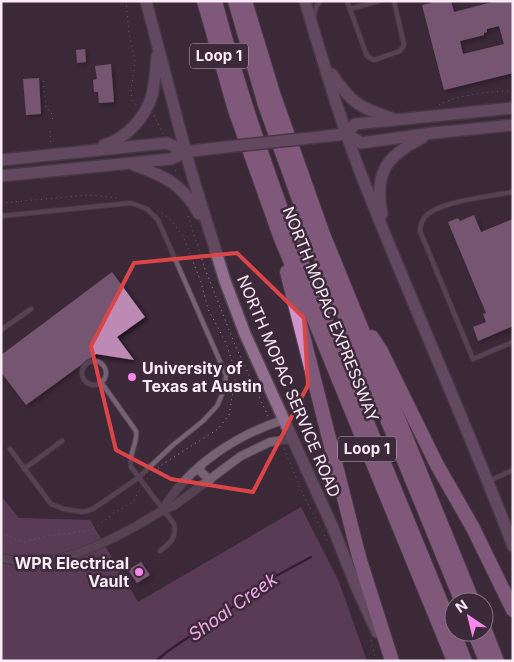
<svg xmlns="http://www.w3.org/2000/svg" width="514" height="662" font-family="Inter,sans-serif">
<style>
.forest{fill:#7f517a}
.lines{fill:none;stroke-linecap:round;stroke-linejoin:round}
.stream{stroke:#2f062c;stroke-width:2.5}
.building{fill:#bc8ab5;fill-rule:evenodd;filter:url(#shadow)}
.service-casing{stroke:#564654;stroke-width:6}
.minor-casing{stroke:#564654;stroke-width:10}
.secondary-casing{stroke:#564654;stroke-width:14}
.motorway-casing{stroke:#564654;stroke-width:16}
.path{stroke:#9f8f9c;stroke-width:1;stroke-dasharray:1 4;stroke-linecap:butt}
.service{stroke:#776174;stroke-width:4}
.minor{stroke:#776174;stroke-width:8}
.secondary{stroke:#926f8e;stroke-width:11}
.motorway{stroke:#d191c9;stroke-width:14}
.secondary-bridge-casing{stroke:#564654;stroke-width:14;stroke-linecap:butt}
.secondary-bridge{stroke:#926f8e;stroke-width:11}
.marked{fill:none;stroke:#db4547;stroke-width:4;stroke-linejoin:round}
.poi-dot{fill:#f788eb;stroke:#3c2939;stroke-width:2}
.labels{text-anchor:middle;stroke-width:5;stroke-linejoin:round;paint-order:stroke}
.shield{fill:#3c2939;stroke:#c0b2be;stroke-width:1}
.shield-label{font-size:15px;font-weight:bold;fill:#f9ecf7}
.street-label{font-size:16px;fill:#f9ecf7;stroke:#3c2939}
.poi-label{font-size:16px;font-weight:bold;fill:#f9ecf7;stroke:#3c2939;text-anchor:start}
.water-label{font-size:18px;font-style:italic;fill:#f2abe9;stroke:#3c2939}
</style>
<defs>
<filter id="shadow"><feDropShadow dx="2.5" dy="2.5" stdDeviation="2.5" flood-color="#0009"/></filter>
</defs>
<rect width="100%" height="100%" fill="#3c2939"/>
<!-- forest -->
<path class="forest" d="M1,496L19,518L90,520L138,602L301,507L339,582L367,661H1Z"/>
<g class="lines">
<!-- stream -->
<path class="stream" d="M156,661L168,651L214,620L276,576L311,557"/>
</g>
<!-- building -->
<g class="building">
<path d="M430,1H451L454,12L496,1H513V73L444,90L422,5L431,3ZM499,26L504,44L463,54L460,41L484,35V33L487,32V29Z"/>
<path d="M85,49L86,62L77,63L76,50Z"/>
<path d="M111,64L114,102L99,103L98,92H94L93,80L97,79L95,66Z"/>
<path d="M39,78L41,114L26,115L23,79Z"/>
<path d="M474,215L481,232L513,219V326L478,341L473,327L486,322L483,314L486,313L448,222L458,218L460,221Z"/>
<path d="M112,272L145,317L117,337L134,360L96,354L26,405L1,372V355Z"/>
<path d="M141,562L150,575L137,583L128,570Z"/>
</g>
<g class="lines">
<defs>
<g id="service">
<path d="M347,1L367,56L374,60L400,51L404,45L394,1"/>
<path d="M350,9L379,1"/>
<path d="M314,17L316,7L320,1"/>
<path d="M513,192C492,196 443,201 428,214C422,219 420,224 420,231L473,359L513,342"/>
<path d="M1,216L131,203L147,209L158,220L226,375L224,390L217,406L203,421L173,445L138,478L93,509L83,512L64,509L51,504L10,449"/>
<path d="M1,330L31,309"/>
<circle cx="94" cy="373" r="12"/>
<path d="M101,382L136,431C138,445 128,453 131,467L174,524C177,538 170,543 160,551"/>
<path d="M24,469L62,441"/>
<path d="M489,481L513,470"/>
</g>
<g id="minor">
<path d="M201,465L200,471L210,480"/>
<path d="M163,509C189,466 236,435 283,420"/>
<path d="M1,558C50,570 95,549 138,525C150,518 161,510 175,505L241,456L270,442L291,439"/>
</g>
<g id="secondary">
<path d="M146,1L190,168L225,281L245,334L333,528L356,586L377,632"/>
<path d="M305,1C324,65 343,130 368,192C415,311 468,427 513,546"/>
<path d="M332,74C350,102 360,108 391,118"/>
<path d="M347,134L355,124L513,108"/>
<path d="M328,136L347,134L361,143L433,133L513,125"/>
<path d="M104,145C126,139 146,117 152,95C155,82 156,69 157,56"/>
<path d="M1,160L167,143L186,152"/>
<path d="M134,165C164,176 183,184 199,214"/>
<path d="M1,176L171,159L186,152L208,149"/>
<path d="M382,214C374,173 386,156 422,138"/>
</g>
<g id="motorway">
<path d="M204,1L235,110L280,236L454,661"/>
<path d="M215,1C237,84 264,164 294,244L465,661"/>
<path d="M235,1L265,105L312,236L462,602"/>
<path d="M245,1L274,96L323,234L473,602"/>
<path d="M287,272L359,557L392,661"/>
<path d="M372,337L381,351L437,465L473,528L513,610"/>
<path d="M484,628L497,661"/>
<path d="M474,632L486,661"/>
</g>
</defs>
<!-- service casing -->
<use href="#service" class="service-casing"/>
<!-- minor casing -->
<use href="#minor" class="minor-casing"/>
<!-- secondary casing -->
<use href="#secondary" class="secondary-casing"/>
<!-- motorway casing -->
<use href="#motorway" class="motorway-casing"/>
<!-- path -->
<g class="path">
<path d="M126,1L129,33L135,61L131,92L132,100L137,106"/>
<path d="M43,81L46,108L51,111L53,121"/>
<path d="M439,105C453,96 496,90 513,91"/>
<path d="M154,115L163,134"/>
<path d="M50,131L51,144"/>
<path d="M175,171L180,169"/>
<path d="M1,203L89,195L119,198"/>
<path d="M188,216L205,269L235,345L268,416"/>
<path d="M284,449L303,494L327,540"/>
<path d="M147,479L163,464L218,429L229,415L235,380L233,364L226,343L208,309L201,282L183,236L170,219L156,209"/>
<path d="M1,534L24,542L48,536L86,531L98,526L115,512L132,503L141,488"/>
<path d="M371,640L376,661"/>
</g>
<!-- service -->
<use href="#service" class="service"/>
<!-- minor -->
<use href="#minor" class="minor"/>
<!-- secondary -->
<use href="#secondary" class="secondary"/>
<!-- motorway -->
<use href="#motorway" class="motorway"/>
<defs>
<path id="secondary-bridge" d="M208,149L328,136"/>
</defs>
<!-- secondary-bridge casing -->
<use href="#secondary-bridge" class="secondary-bridge-casing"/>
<!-- secondary-bridge -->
<use href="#secondary-bridge" class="secondary-bridge"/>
</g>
<!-- marked area -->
<path d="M0 0H514V662H0ZM237,253L304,318L308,385L253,492L171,479L116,450L91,346L134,263Z" fill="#3c2939" fill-opacity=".55" fill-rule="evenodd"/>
<path class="marked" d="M237,253L304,318L308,385L253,492L171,479L116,450L91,346L134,263Z"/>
<!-- markers -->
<g class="poi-dot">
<circle cx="132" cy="377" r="5"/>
<circle cx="139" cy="572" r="5"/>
</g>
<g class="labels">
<!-- shield labels -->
<g class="shield">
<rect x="190" y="43.5" width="58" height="25" rx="4"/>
<rect x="338" y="436.5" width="58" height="25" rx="4"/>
</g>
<g class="shield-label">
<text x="219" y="61">Loop 1</text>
<text x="367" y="454">Loop 1</text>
</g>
<!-- street labels -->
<g class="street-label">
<text transform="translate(331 314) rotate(68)" y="6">NORTH MOPAC EXPRESSWAY</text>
<text transform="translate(289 386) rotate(67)" y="6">NORTH MOPAC SERVICE ROAD</text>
</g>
<!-- poi labels -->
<g class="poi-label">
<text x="142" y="374">University of<tspan x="142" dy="18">Texas at Austin</tspan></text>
<text x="129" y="569" text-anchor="end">WPR Electrical<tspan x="129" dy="18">Vault</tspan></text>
</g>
<!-- water labels -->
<g class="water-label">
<text transform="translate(233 607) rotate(-35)" y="6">Shoal Creek</text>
</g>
</g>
<!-- border -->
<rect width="514" height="662" fill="none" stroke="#f9ecf7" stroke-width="5"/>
<!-- north arrow -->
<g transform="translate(469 617) rotate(325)"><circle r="24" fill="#3c2939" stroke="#887785"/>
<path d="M0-4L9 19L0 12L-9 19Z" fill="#f788eb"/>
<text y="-8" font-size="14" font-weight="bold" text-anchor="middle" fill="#f9ecf7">N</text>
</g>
</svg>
